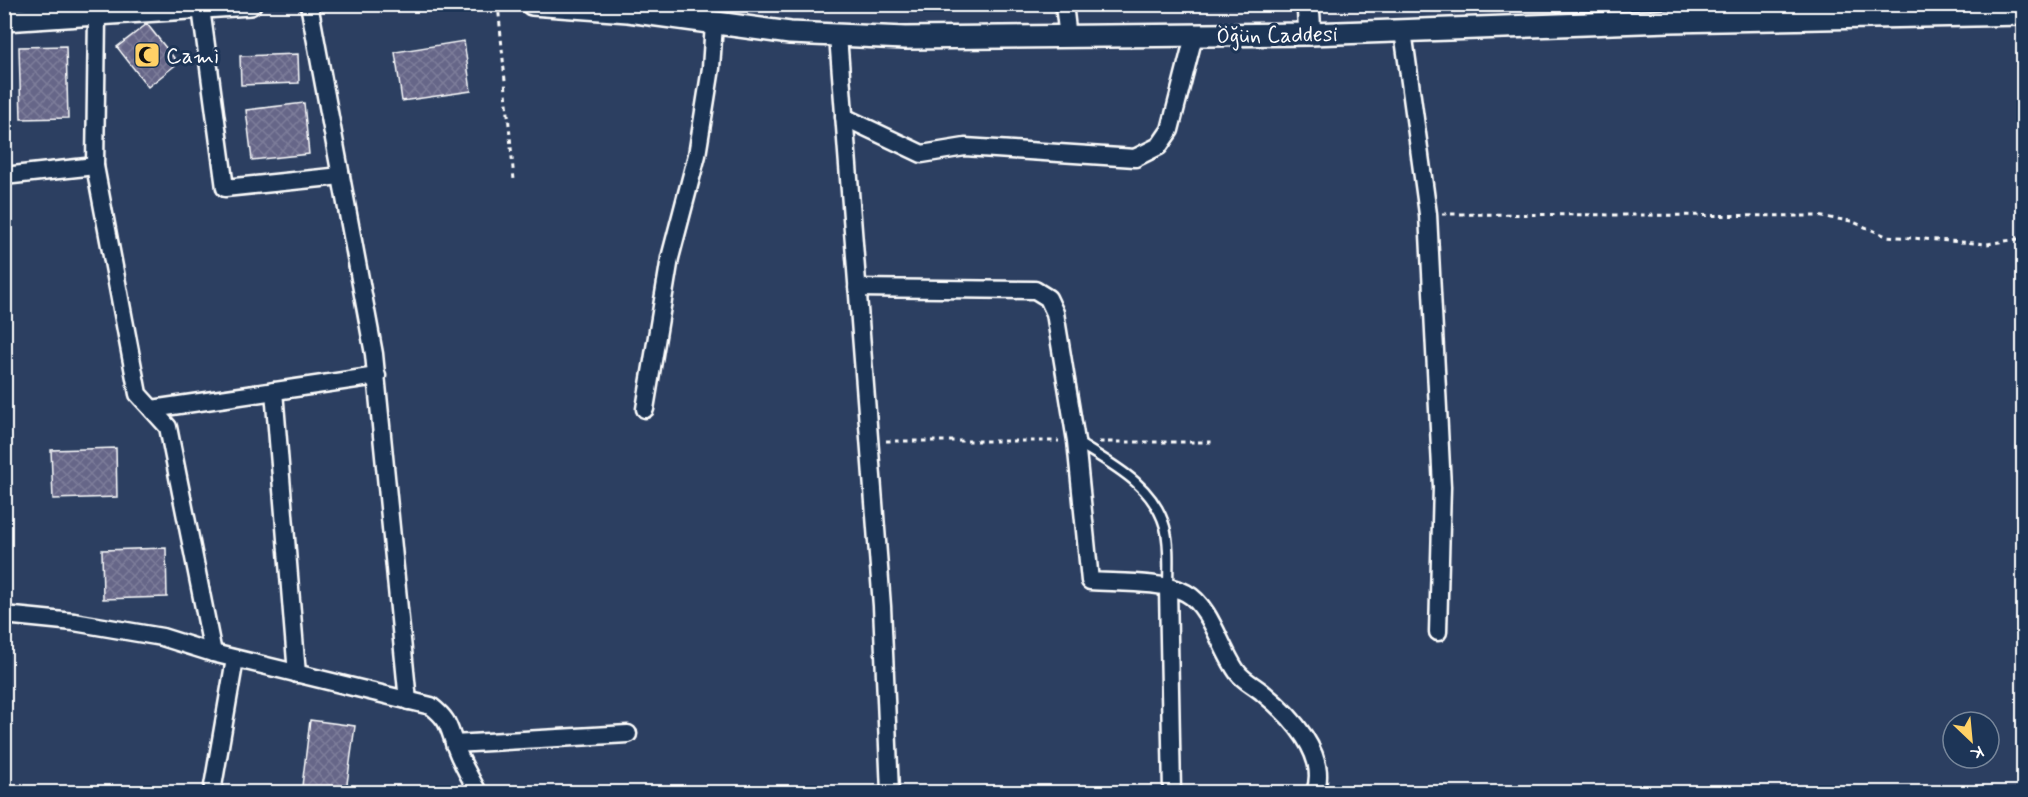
<svg xmlns="http://www.w3.org/2000/svg" width="2028" height="797" font-family="Mynerve,sans-serif">
<style>
.building{fill:url(#building-cross-hatch);stroke:#fff;stroke-width:1.5}
.lines{fill:none;stroke-linecap:round;stroke-linejoin:round}
.service-casing{stroke:#fff;stroke-width:13}
.minor-casing{stroke:#fff;stroke-width:21}
.tertiary-casing{stroke:#fff;stroke-width:26}
.path{stroke:#fff;stroke-width:3;stroke-dasharray:4.5 4.5;stroke-linecap:butt}
.service{stroke:#1d3557;stroke-width:8}
.minor{stroke:#1d3557;stroke-width:16}
.tertiary{stroke:#1d3557;stroke-width:21}
.labels{text-anchor:middle;stroke-width:6;stroke-linejoin:round;paint-order:stroke}
.street-label{font-size:22px;fill:#fff;stroke:#1d3557}
.poi-label{font-size:22px;fill:#fff;stroke:#1d3557;text-anchor:start}
</style>
<defs>
<pattern id="building-cross-hatch" width="8" height="8" patternUnits="userSpaceOnUse" patternTransform="scale(1.5)"><rect width="8" height="8" fill="#668"/><path d="M0 0l8 8M0 8l8-8" fill="none" stroke="#7d7d9a"/></pattern>
</defs>
<rect width="100%" height="100%" fill="#2c3f61"/>
<filter id="ink" filterUnits="userSpaceOnUse"><feTurbulence type="fractalNoise" baseFrequency=".0167" numOctaves="2"/><feDisplacementMap in="SourceGraphic" scale="12" xChannelSelector="R" yChannelSelector="G"/><feConvolveMatrix kernelMatrix="1 2 1 2 8 2 1 2 1" color-interpolation-filters="sRGB"/></filter>
<g filter="url(#ink)">
<!-- building -->
<g class="building">
<path d="M147,24L178,63L148,87L117,47Z"/>
<path d="M464,41L471,91L402,101L395,52Z"/>
<path d="M66,46L68,118L21,119L19,47Z"/>
<path d="M298,54L299,83L241,85L240,56Z"/>
<path d="M304,103L309,154L252,160L246,110Z"/>
<path d="M116,448L117,497L53,499L51,450Z"/>
<path d="M166,548L167,597L103,599L102,550Z"/>
<path d="M310,720L355,726L346,791L302,786Z"/>
</g>
<g class="lines">
<defs>
<path id="service" d="M1076,442C1111,464 1153,484 1165,527C1170,546 1168,568 1168,588"/>
<g id="minor">
<path d="M309,4L374,354L408,701"/>
<path d="M1064,4L1068,38"/>
<path d="M201,8L225,188L341,176"/>
<path d="M97,16L95,166L138,394L168,427L213,653"/>
<path d="M1403,31L1428,214L1442,487L1438,632"/>
<path d="M838,36L882,606L890,792"/>
<path d="M844,117L922,154L965,147L1135,158L1159,146L1170,130L1194,36"/>
<path d="M4,176L95,166"/>
<path d="M857,288L1035,290L1048,298L1055,313L1076,441L1090,581C1116,583 1163,581 1186,593C1211,606 1221,651 1238,673C1244,681 1255,686 1263,693C1290,715 1329,755 1315,792"/>
<path d="M274,391L297,674"/>
<path d="M152,409L377,376"/>
<path d="M645,409L670,258L697,155L711,68L714,24"/>
<path d="M1168,588L1172,792"/>
<path d="M4,615L74,622L162,637L213,653L431,706C449,720 448,726 455,745C460,761 470,777 478,792"/>
<path d="M454,744L628,734"/>
<path d="M212,792L235,659"/>
</g>
<g id="tertiary">
<path d="M532,4L628,11L790,33L905,38L1310,34L1669,21L2024,14"/>
<path d="M1308,4L1310,34"/>
<path d="M4,20L250,4"/>
</g>
</defs>
<!-- service casing -->
<use href="#service" class="service-casing"/>
<!-- minor casing -->
<use href="#minor" class="minor-casing"/>
<!-- tertiary casing -->
<use href="#tertiary" class="tertiary-casing"/>
<!-- path -->
<g class="path">
<path d="M498,4L514,180"/>
<path d="M1442,214L1816,216L1851,221L1886,236L1987,244L2024,238"/>
<path d="M886,441H1059"/>
<path d="M1099,442H1214"/>
</g>
<!-- service -->
<use href="#service" class="service"/>
<!-- minor -->
<use href="#minor" class="minor"/>
<!-- tertiary -->
<use href="#tertiary" class="tertiary"/>
</g>
</g>
<!-- icons -->
<defs>
<symbol id="mosque-square" viewBox="-11 -11 22 22"><rect x="-9" y="-9" width="18" height="18" rx="4" fill="#ffd166" stroke="#1d3557"/><path d="M3.5-4.9A6 6 0 1 0 3.5 4.9A5 5 0 1 1 3.5-4.9Z" fill="#111"/></symbol>
</defs>
<g fill-rule="evenodd">
<use href="#mosque-square" x="132" y="40" width="30" height="30"/>
</g>
<g class="labels">
<!-- street labels -->
<g class="street-label">
<text transform="translate(1277 34) rotate(-1)" y="8">Öğün Caddesi</text>
</g>
<!-- poi labels -->
<g class="poi-label">
<text x="166" y="63">Cami</text>
</g>
</g>
<!-- margin -->
<rect width="2028" height="797" fill="none" stroke="#1d3557" stroke-width="24"/>
<rect x="12" y="12" width="2004" height="773" fill="none" stroke="#fff" stroke-width="2" filter="url(#ink)"/>
<!-- north arrow -->
<g transform="translate(1971 740) rotate(154)"><circle r="28" fill="#1d3557" stroke="#77869a" stroke-width="1.5"/>
<path d="M0-4.5L10 22L0 15L-10 22Z" fill="#ffd166"/>
<text y="-9" font-size="16" font-weight="bold" text-anchor="middle" fill="#ffffff">K</text>
</g>
</svg>
